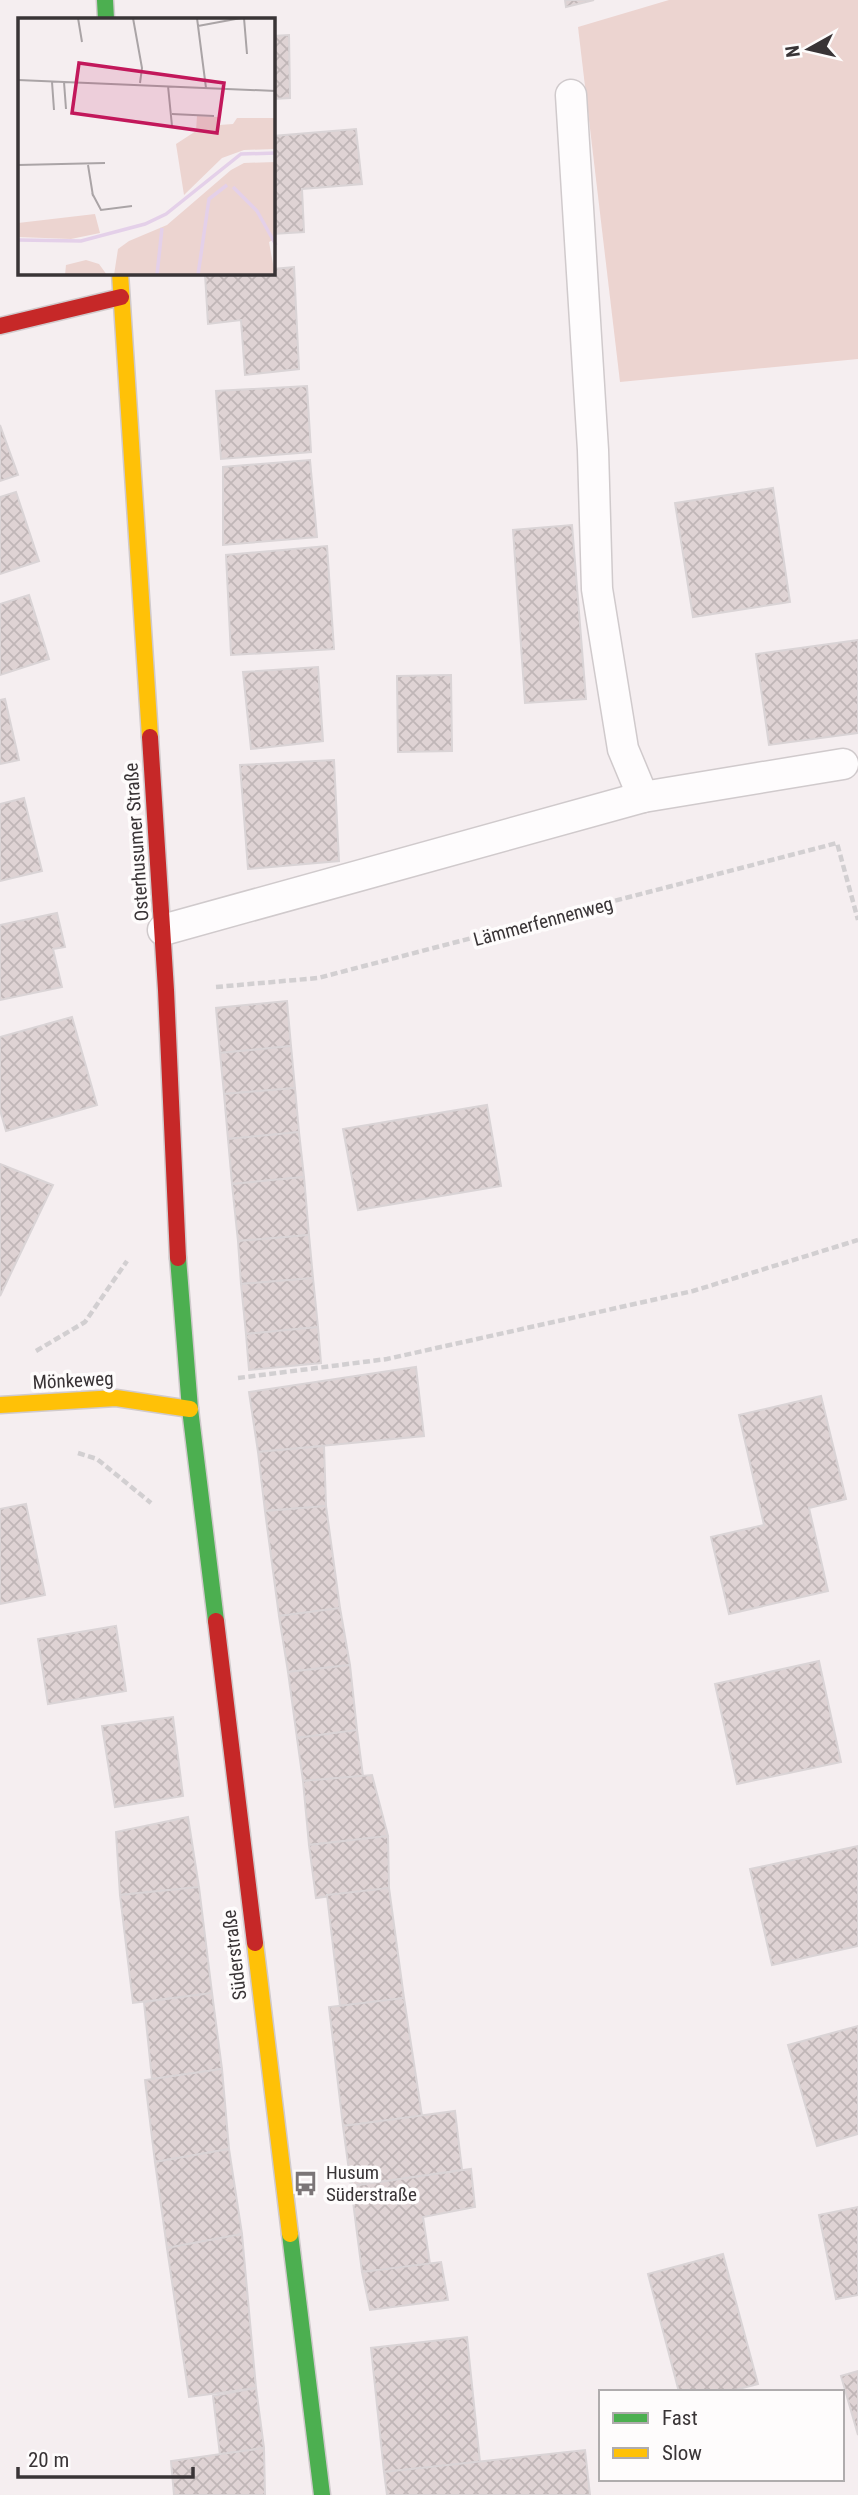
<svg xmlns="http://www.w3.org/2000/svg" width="858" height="2495" font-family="'Roboto Condensed',sans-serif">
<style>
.green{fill:#ecd4d0}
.building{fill:url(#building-cross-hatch);stroke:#dad4d6;stroke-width:2}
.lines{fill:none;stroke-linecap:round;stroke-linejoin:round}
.lane-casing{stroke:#d0cacc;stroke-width:33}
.fast-casing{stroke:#d0cacc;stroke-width:19}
.slow-casing{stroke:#d0cacc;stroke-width:19}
.jam-casing{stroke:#d0cacc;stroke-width:19}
.path{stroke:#d2cfd1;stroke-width:4.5;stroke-dasharray:7 3.5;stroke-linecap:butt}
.lane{stroke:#fefcfd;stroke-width:30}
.fast{stroke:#4caf50;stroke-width:16}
.slow{stroke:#ffc107;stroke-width:16}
.jam{stroke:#c62828;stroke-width:16}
.labels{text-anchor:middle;stroke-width:7;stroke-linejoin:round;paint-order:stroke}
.street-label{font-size:19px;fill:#393436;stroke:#fefcfc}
.poi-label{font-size:19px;fill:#393436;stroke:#fefcfc;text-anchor:start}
.inset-river{fill:none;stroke:#e4d0e9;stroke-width:3.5}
.inset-road{fill:none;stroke:#aaa4a6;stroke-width:2}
.view{fill:#c2185b;fill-opacity:0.15;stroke:#c2185b;stroke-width:3.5}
.inset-edge{fill:none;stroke:#393436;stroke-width:3.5}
</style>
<defs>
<pattern id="building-cross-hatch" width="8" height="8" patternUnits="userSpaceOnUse" patternTransform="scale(1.75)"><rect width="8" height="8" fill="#dfd3d4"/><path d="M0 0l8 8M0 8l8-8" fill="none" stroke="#c0b6b7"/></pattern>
</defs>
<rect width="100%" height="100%" fill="#f5eef0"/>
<!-- green -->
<path class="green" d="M669,0H858V359L620,382L578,27Z"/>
<!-- building -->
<g class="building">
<path d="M565,0H594L566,7Z"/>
<path d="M289,35L290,98L273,99V36Z"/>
<path d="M356,129L362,184L302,189L304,232L273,234V136Z"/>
<path d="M294,267L299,369L245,375L241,320L208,324L205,274L273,273V269Z"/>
<path d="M307,386L311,452L221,459L216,391Z"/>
<path d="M0,425L18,475L0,481Z"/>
<path d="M310,460L317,537L223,545V467Z"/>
<path d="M773,488L790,602L693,617L675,503Z"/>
<path d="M16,492L39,561L0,574V497Z"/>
<path d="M572,525L586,699L525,703L513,530Z"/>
<path d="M327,546L334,649L231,655L226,555Z"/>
<path d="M29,595L49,659L0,675V604Z"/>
<path d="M858,640V733L769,745L756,654Z"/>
<path d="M318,667L323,741L251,749L243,672Z"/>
<path d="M451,675L452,751L398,752L397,676Z"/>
<path d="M5,699L19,760L0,764V700Z"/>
<path d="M334,760L339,861L248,869L240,765Z"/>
<path d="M24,798L42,871L0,881V804Z"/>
<path d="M57,913L65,947L53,949L62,987L0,1000V925Z"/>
<path d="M287,1001L291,1046L220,1053L216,1008Z"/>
<path d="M72,1017L97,1105L6,1131L0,1110V1037Z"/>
<path d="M291,1046L295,1088L224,1094L220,1053Z"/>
<path d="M295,1088L299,1132L228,1139L224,1094Z"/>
<path d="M487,1105L501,1186L358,1210L343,1129Z"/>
<path d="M299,1132L304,1177L232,1184L228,1139Z"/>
<path d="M0,1164L53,1185L0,1296Z"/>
<path d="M304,1177L309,1235L238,1241L232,1184Z"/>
<path d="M309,1235L313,1278L241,1284L238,1241Z"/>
<path d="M313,1278L318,1327L246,1334L241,1284Z"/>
<path d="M318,1327L321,1363L249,1370L246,1334Z"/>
<path d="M416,1367L424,1436L258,1452L249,1392Z"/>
<path d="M821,1396L846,1499L809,1508L828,1591L729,1614L711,1537L764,1525L739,1415Z"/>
<path d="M324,1446L326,1506L265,1511L258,1452Z"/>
<path d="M26,1504L45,1595L0,1604V1509Z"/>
<path d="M326,1506L340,1608L279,1616L265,1511Z"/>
<path d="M340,1608L350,1665L288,1672L279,1616Z"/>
<path d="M116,1626L126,1691L48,1704L38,1639Z"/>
<path d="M819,1661L841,1762L737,1784L715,1684Z"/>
<path d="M350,1665L357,1730L297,1738L288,1672Z"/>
<path d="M173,1717L183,1796L115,1807L102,1726Z"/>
<path d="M357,1730L363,1776L303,1781L297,1738Z"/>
<path d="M372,1775L388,1836L309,1845L303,1781Z"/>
<path d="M188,1817L199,1887L120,1895L116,1832Z"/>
<path d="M388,1836L389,1888L316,1898L309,1845Z"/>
<path d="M858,1846V1946L772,1965L750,1869Z"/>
<path d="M199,1887L212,1993L133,2003L120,1895Z"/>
<path d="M389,1888L404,1998L340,2006L327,1895Z"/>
<path d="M212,1993L222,2069L152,2079L144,2002Z"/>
<path d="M404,1998L422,2116L343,2126L329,2007Z"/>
<path d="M858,2026V2134L817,2146L788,2045Z"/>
<path d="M222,2069L229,2149L155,2162L145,2080Z"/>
<path d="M455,2111L462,2170L351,2186L343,2126Z"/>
<path d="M229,2149L242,2234L167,2248L155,2162Z"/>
<path d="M471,2169L475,2207L423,2217L430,2264L362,2272L351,2186Z"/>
<path d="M858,2207V2295L836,2299L819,2215Z"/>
<path d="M242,2234L256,2388L189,2397L167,2248Z"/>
<path d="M723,2254L758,2384L727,2392H679L648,2274Z"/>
<path d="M441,2262L448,2300L370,2310L362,2272Z"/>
<path d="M467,2337L480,2462L384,2472L371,2348Z"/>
<path d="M858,2371V2435L841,2376Z"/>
<path d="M256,2388L264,2448L220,2455L213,2396Z"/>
<path d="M264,2448L265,2495H174L171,2461Z"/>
<path d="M585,2450L590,2495H387L384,2472Z"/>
</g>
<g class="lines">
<defs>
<g id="lane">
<path d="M571,95L593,450L597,589L623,749L643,797"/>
<path d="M163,930L643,797L843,764"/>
</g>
<g id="fast">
<path d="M105,0L106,19"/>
<path d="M178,1258L190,1409L216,1621"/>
<path d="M290,2234L322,2495"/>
</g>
<g id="slow">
<path d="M120,273L150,737"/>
<path d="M0,1405L116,1398L190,1409"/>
<path d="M255,1943L290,2234"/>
</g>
<g id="jam">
<path d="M0,326L121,297"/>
<path d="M150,737L166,990L178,1258"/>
<path d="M216,1621L255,1943"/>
</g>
</defs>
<!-- lane casing -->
<use href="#lane" class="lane-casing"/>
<!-- fast casing -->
<use href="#fast" class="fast-casing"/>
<!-- slow casing -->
<use href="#slow" class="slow-casing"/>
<!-- jam casing -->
<use href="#jam" class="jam-casing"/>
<!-- path -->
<g class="path">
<path d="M216,987L318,978L837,843L858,920"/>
<path d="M36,1351L85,1322L127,1261"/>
<path d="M238,1378L387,1359L693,1291L858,1240"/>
<path d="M78,1453L97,1459L151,1503"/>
</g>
<!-- lane -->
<use href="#lane" class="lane"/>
<!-- fast -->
<use href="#fast" class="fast"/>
<!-- slow -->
<use href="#slow" class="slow"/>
<!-- jam -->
<use href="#jam" class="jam"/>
</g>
<!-- icons -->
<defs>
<symbol id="bus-bare" viewBox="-9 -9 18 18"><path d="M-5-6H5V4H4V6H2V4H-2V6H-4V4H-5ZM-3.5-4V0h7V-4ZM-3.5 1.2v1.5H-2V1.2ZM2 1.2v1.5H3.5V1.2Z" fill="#7b7577" stroke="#fefcfc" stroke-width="2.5" paint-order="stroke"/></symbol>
</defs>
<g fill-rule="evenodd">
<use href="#bus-bare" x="288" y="2166" width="35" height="35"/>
</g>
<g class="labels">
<!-- street labels -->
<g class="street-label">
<text transform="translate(136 842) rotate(-94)" y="7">Osterhusumer Straße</text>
<text transform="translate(543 921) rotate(-15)" y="7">Lämmerfennenweg</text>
<text transform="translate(73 1380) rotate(-3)" y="7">Mönkeweg</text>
<text transform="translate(234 1955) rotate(-97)" y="7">Süderstraße</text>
</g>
<!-- poi labels -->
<g class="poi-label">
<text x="326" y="2179">Husum<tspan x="326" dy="22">Süderstraße</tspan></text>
</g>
</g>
<!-- overview -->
<g transform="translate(18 18)">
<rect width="257" height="257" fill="#f5eef0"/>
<path d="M179,98L200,99L201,107L215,106L219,100H257V131L226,132L204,140L166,177L158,126L178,113ZM257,144V221L251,224L257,257H96L100,231L111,223L149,207L213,152L226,145ZM77,196L82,215L53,221L0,219V205ZM68,242L81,246L89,257H47L48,247Z" fill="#ecd4d0"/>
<path class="inset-river" d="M215,169L239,193L258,227M0,222L63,223L127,206L148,196L223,136L258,135M139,257L144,210M180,257L191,181L209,167"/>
<path class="inset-road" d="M60,0L64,24M115,0L124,50L122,65M179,0L188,70M226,0L229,36M180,8L223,0M0,62L258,73M34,64L36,92M46,64L48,91M150,68L154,108M154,96L196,98M0,147L87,145M70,147L75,178M74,175L83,192L114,188"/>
<path class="view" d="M61,45L206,65L199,115L54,95Z"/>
<rect width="257" height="257" class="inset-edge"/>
</g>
<!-- legend -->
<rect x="599" y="2390" width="245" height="91" fill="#fefcfc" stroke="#afacad" stroke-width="2"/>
<rect x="613" y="2413" width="35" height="10" fill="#4caf50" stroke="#afacad" stroke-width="2"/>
<text x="662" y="2425" font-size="21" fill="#393436">Fast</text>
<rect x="613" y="2448" width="35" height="10" fill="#ffc107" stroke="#afacad" stroke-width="2"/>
<text x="662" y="2460" font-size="21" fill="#393436">Slow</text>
<!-- north arrow -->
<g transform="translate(809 49) rotate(262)" stroke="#fefcfc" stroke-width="5" paint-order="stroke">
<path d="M0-5L12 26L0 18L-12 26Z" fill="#393436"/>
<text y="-10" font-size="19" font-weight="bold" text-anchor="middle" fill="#393436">N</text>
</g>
<!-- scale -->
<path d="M18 2467v10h175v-10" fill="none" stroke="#393436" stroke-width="3.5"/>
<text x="28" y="2467" font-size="21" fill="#393436" stroke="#fefcfc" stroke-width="5" paint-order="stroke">20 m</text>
</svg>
